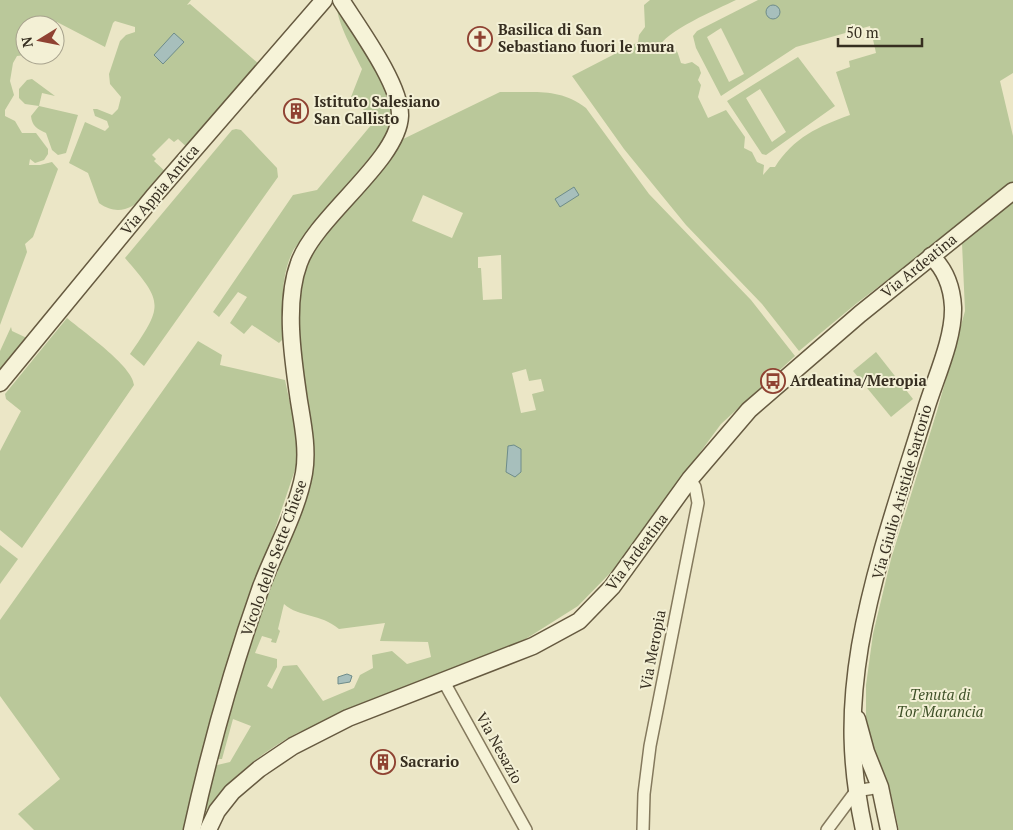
<svg xmlns="http://www.w3.org/2000/svg" width="1013" height="830" font-family="'PT Serif',serif">
<style>
.green{fill:#bac89a;fill-rule:evenodd}
.water{fill:#a7bfbc;stroke:#6e8c8a}
.lines{fill:none;stroke-linecap:round;stroke-linejoin:round}
.street-casing{stroke:#84795d;stroke-width:14}
.secondary-casing{stroke:#665a40;stroke-width:19}
.street{stroke:#f6f3d8;stroke-width:11}
.secondary{stroke:#f6f3d8;stroke-width:16}
.labels{text-anchor:middle;stroke-width:4;stroke-linejoin:round;paint-order:stroke}
.poi-label{font-size:15px;font-weight:bold;fill:#362e20;stroke:#f3f0d5;text-anchor:start}
.street-label{font-size:15px;fill:#362e20;stroke:#f3f0d5}
.park-label{font-size:15px;font-style:italic;fill:#3f5128;stroke:#f3f0d5}
</style>
<rect width="100%" height="100%" fill="#ebe6c6"/>
<!-- green -->
<g class="green">
<path d="M0,0H191L187,5L190,4L259,64L190,150L178,139L174,142L169,138L152,155L156,159L154,161L168,174C149,192 128,224 99,203L88,173L69,163L85,122L105,131L109,127L107,121L95,116L93,109H97L112,115L118,109L121,97L110,84L109,74L120,41L126,35L135,32V27L115,21L113,23L105,47L57,22L55,25H25V55L17,56L13,63L10,81L14,95L5,110V116L15,121L22,133H36L48,149V154L44,160L35,163L30,159L29,165H40L52,162L58,169L33,237L25,244L27,252L0,325Z"/>
<path d="M650,0H736C718,9 664,31 658,49C675,43 676,46 681,63L685,64L692,62L699,67L701,73L698,80L701,85L698,97L708,118L726,110L745,137L744,148L752,152L757,162L764,165L763,175L770,167H775C793,138 819,126 850,115L836,72L850,67L849,61L876,53L870,26L796,47L721,96L696,48L693,36L697,31L758,0H1013V73L1000,81L1013,136V185L857,303L799,351L762,304L686,225L624,149L572,76L638,42L639,35L645,27L644,5ZM721,28L744,74L729,82L707,37Z"/>
<path d="M337,1L389,91L394,113L390,133L294,249C279,277 283,309 283,339L279,343L252,325L244,334L230,323L247,297L238,292L219,317L213,312L293,195L317,190L372,124L373,119L351,97L362,69C354,52 334,18 337,1Z"/>
<path d="M798,57L835,106L766,155L762,154L727,101ZM760,89L786,132L772,142L746,98Z"/>
<path d="M32,79L55,96L42,93L39,106L78,115L66,153L58,155L52,150L46,133C37,129 32,126 31,116L39,106L25,104L19,98V89L27,80Z"/>
<path d="M500,92C533,93 559,87 586,108L649,194L751,300L795,356L721,424L615,568L578,606L524,640L297,733C256,756 230,778 202,816L213,766L230,762L251,726L233,719L222,759H214L268,581L278,572L275,562L304,487L296,323L307,252L397,142ZM423,195L463,213L452,238L412,221ZM501,255L502,299L483,300L481,268H478V257ZM526,369L529,381L541,379L544,391L532,394L536,410L521,413L512,373ZM284,604C300,618 320,613 339,629L385,623L380,641L428,642L431,657L407,664L392,651L372,655L373,668L360,675L354,688L323,701L297,665L283,666L272,689L267,686L277,667V659L255,653L262,636L272,639L271,642L276,643L280,631L278,629Z"/>
<path d="M236,129L241,130L277,168L278,177L144,366L130,354C164,305 163,302 125,258L232,130Z"/>
<path d="M1013,200V830H899L890,790L873,749L866,716V685L873,634L891,559L937,411L965,311L962,243Z"/>
<path d="M67,318C82,331 133,366 134,385L22,548L0,530V451L21,411L6,399L5,394Z"/>
<path d="M11,327L12,331L29,339L0,375V351Z"/>
<path d="M198,341L222,355L220,365L285,380L295,427L298,457L296,467L212,715L188,830H34L18,814L60,779L0,696V620Z"/>
<path d="M876,352L913,399L891,417L853,371Z"/>
<path d="M0,545L18,559L0,584Z"/>
</g>
<!-- water -->
<g class="water">
<circle cx="773" cy="12" r="7"/>
<path d="M174,33L184,42L163,64L154,55Z"/>
<path d="M574,187L579,195L560,207L555,199Z"/>
<path d="M514,445L521,449V472L515,477L506,472L508,446Z"/>
<path d="M347,674L352,676L350,682L338,684V677Z"/>
</g>
<g class="lines">
<defs>
<g id="street">
<path d="M444,682L526,830"/>
<path d="M643,830L644,794L650,746L698,503L695,487L690,479"/>
<path d="M827,830L856,791L880,787"/>
</g>
<g id="secondary">
<path d="M0,383L153,197L324,0"/>
<path d="M857,719L866,752L880,787L889,830"/>
<path d="M192,830C210,748 233,666 261,587C275,550 297,512 304,473C308,450 303,425 299,401C293,360 284,303 299,263C315,217 398,161 400,116C401,85 358,27 341,0"/>
<path d="M208,830L217,811L232,792L259,769L293,746L348,718L533,646L579,621L612,587L690,479L749,410L860,314L1013,191"/>
<path d="M864,830C850,765 849,712 860,646C874,566 902,487 926,409C935,379 954,339 953,307C952,288 945,269 931,256"/>
</g>
</defs>
<!-- street casing -->
<use href="#street" class="street-casing"/>
<!-- secondary casing -->
<use href="#secondary" class="secondary-casing"/>
<!-- street -->
<use href="#street" class="street"/>
<!-- secondary -->
<use href="#secondary" class="secondary"/>
</g>
<!-- icons -->
<defs>
<symbol id="church-ring" viewBox="-11 -11 22 22"><circle r="9.5" fill="#f3f0d5" stroke="#8f4232" stroke-width="1.5"/><path d="M-1.2-6h2.4v3.5h3.3v2.4h-3.3V6h-2.4V-.1h-3.3v-2.4h3.3Z" fill="#8f4232"/></symbol>
<symbol id="building-ring" viewBox="-11 -11 22 22"><circle r="9.5" fill="#f3f0d5" stroke="#8f4232" stroke-width="1.5"/><path d="M-4-6H4V6H1V3H-1V6H-4ZM-2.5-4.3h1.7v1.8h-1.7ZM.8-4.3h1.7v1.8H.8ZM-2.5-1h1.7V.8h-1.7ZM.8-1h1.7V.8H.8Z" fill="#8f4232"/></symbol>
<symbol id="bus-ring" viewBox="-11 -11 22 22"><circle r="9.5" fill="#f3f0d5" stroke="#8f4232" stroke-width="1.5"/><path d="M-5-6H5V4H4V6H2V4H-2V6H-4V4H-5ZM-3.5-4V0h7V-4ZM-3.5 1.2v1.5H-2V1.2ZM2 1.2v1.5H3.5V1.2Z" fill="#8f4232"/></symbol>
</defs>
<g fill-rule="evenodd">
<use href="#church-ring" x="466" y="25" width="28" height="28"/>
<use href="#building-ring" x="282" y="97" width="28" height="28"/>
<use href="#bus-ring" x="759" y="367" width="28" height="28"/>
<use href="#building-ring" x="369" y="748" width="28" height="28"/>
</g>
<g class="labels">
<!-- poi labels -->
<g class="poi-label">
<text x="498" y="35">Basilica di San<tspan x="498" dy="17">Sebastiano fuori le mura</tspan></text>
<text x="314" y="107">Istituto Salesiano<tspan x="314" dy="17">San Callisto</tspan></text>
<text x="790" y="386">Ardeatina/Meropia</text>
<text x="400" y="767">Sacrario</text>
</g>
<!-- street labels -->
<g class="street-label">
<text transform="translate(160 190) rotate(-50)" y="5">Via Appia Antica</text>
<text transform="translate(919 266) rotate(-39)" y="5">Via Ardeatina</text>
<text transform="translate(902 492) rotate(-74)" y="5">Via Giulio Aristide Sartorio</text>
<text transform="translate(637 552) rotate(-53)" y="5">Via Ardeatina</text>
<text transform="translate(274 558) rotate(-70)" y="5">Vicolo delle Sette Chiese</text>
<text transform="translate(653 650) rotate(-79)" y="5">Via Meropia</text>
<text transform="translate(499 748) rotate(61)" y="5">Via Nesazio</text>
</g>
<!-- park labels -->
<g class="park-label">
<text x="940" y="700">Tenuta di<tspan x="940" dy="17">Tor Marancia</tspan></text>
</g>
</g>
<!-- north arrow -->
<g transform="translate(40 40) rotate(260)"><circle r="24" fill="#f3f0d5" stroke="#a7a28d"/>
<path d="M0-4L9 19L0 12L-9 19Z" fill="#8f4232"/>
<text y="-8" font-size="14" font-weight="bold" text-anchor="middle" fill="#362e20">N</text>
</g>
<!-- scale -->
<path d="M838 38v8h84v-8" fill="none" stroke="#362e20" stroke-width="2.5"/>
<text x="846" y="38" font-size="15" fill="#362e20" stroke="#f3f0d5" stroke-width="4" paint-order="stroke">50 m</text>
</svg>
